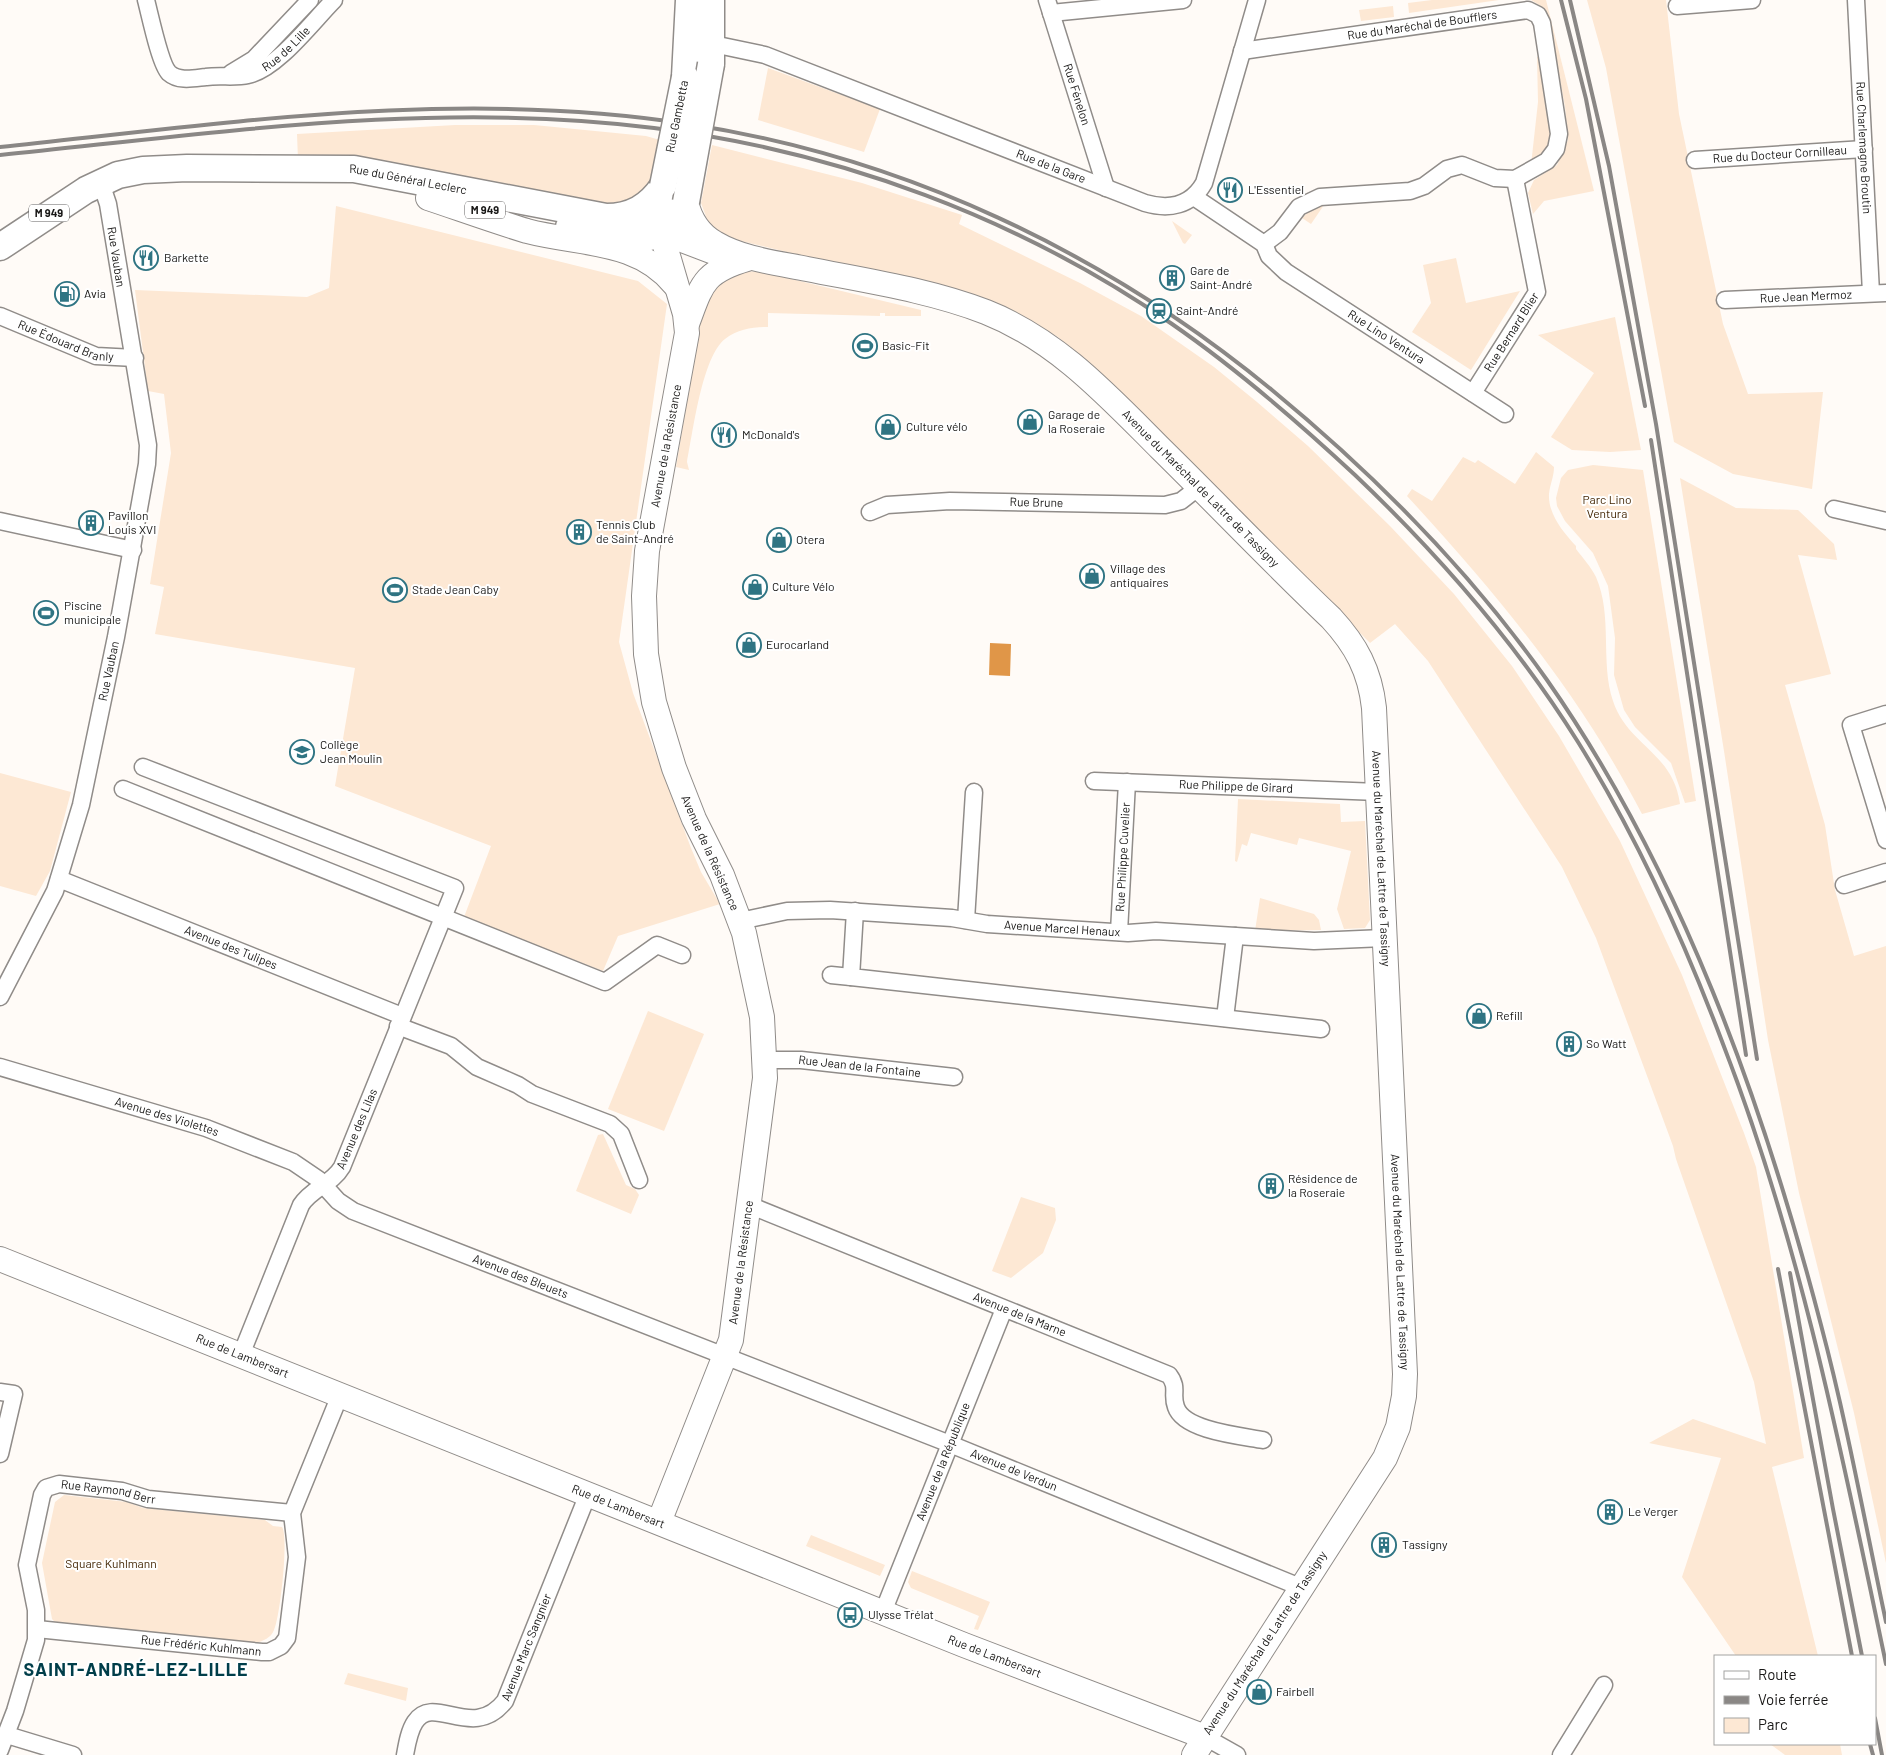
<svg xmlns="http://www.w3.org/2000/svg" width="1886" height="1755" font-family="Barlow,sans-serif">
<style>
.green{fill:#fde8d4}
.water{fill:#e09648}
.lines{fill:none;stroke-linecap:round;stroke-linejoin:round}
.street-casing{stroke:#908c89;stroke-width:19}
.secondary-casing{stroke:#908c89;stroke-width:26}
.primary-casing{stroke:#908c89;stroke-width:29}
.street{stroke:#fff;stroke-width:16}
.secondary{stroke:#fff;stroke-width:24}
.primary{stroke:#fff;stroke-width:26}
.rail{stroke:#8a8785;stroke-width:4}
.primary-bridge-casing{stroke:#908c89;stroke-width:29;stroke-linecap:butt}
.primary-bridge{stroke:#fff;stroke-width:26}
.labels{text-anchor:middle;stroke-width:4;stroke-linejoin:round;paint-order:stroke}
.shield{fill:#fff;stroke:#5e5d5d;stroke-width:1}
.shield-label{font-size:11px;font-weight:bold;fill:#191817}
.street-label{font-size:12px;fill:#191817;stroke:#fff}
.poi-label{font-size:12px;fill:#191817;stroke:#fff;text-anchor:start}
.park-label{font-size:12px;fill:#432604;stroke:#fff}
.district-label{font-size:18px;font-weight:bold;letter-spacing:1px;fill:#003e4a;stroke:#fff}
</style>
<rect width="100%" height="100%" fill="#fffbf7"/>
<!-- green -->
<g class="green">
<path d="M1432,0H1499L1409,13L1408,3Z"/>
<path d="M1531,0H1546L1594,191L1544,201L1533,214L1528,193L1534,180L1557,165L1568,140L1565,107L1549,19L1544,8Z"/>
<path d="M1587,0H1666L1679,114L1723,324L1748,394L1823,392L1812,489L1733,474L1674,442L1606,68Z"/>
<path d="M1393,6L1394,17L1361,21L1359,10Z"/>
<path d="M1541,56L1551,111V147L1531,165L1538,102L1537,57Z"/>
<path d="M768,68L880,109L864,152L758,120Z"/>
<path d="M455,125H534L646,136L660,140C651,182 655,195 609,207L298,160L297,134Z"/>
<path d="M712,145L862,183L962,215L959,224L1080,283L1141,316L1214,367L1257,402L1308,446L1390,526L1454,594L1512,666L1559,736L1620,841L1682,975L1744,1133L1756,1167L1804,1458L1772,1467L1818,1656H1736L1682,1577L1721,1458L1649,1443L1693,1419L1766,1444L1754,1382L1676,1159L1673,1146L1596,938L1562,867L1428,661L1395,624L1370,643L1170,442L1058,337L1018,314L944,290L741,241L711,230L701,203Z"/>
<path d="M1324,205L1311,224L1302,218L1309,211Z"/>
<path d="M336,206L638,281L667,304L619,642L633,693L691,848L701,872L720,904L618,936L603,971L464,917L491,846L335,786L355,668L155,634L164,587L150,584L171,453L164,394L148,391L135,290L307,297L329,288Z"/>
<path d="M1172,221L1192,235L1185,244L1183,243Z"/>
<path d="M1456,258L1466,303L1520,291L1471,370L1412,332L1431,303L1423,265Z"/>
<path d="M743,271L762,272L921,310V316H885V313H880V316L768,313V327C753,327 738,329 725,339C702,357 693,432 687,462L689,470L676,467L704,300L722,281Z"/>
<path d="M1615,317L1641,450L1610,452L1572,450L1551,437L1594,373L1538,335Z"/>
<path d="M1536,452L1554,467C1554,477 1550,484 1549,494C1548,514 1563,532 1576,546V549C1583,558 1591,567 1596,577C1613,616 1600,662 1613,701C1628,746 1673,752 1680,804L1642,814C1579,693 1499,596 1407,496L1412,489L1432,501L1463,457L1475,463L1478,460L1515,484Z"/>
<path d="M1593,465L1643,470L1696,801L1685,803L1671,763L1635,727L1624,710L1614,675L1615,638L1608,586L1593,553L1565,521L1557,506L1556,498L1561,478L1568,470Z"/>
<path d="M1680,478L1736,508L1798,510L1834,544L1837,560L1798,555L1831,674L1785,685L1825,825L1835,890L1854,956L1886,946V1563L1854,1413L1799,1193L1768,1040L1724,751Z"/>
<path d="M0,773L71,792L50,871L36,896L0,886Z"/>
<path d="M1238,799L1340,804L1341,822L1365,821L1370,920L1365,928L1344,929L1337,909L1351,851L1299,838L1297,845L1251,833L1247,846L1242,844L1237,862L1235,861Z"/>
<path d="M1260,898L1314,914L1319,920L1321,930L1255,931Z"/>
<path d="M648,1011L704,1034L664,1131L608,1109Z"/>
<path d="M603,1134L626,1185L635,1189L639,1195L631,1214L576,1191L598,1135Z"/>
<path d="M1021,1197L1055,1208L1056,1220L1043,1253L1011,1278L992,1271Z"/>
<path d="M64,1495L127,1502L143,1508L265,1520L273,1526L282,1527C289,1537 280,1618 274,1630C271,1638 263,1641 256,1643L55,1622L52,1619L42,1563L55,1502Z"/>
<path d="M811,1535L885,1565L880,1576L806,1546Z"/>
<path d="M912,1571L990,1602L978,1630L974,1629L979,1616L911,1588L908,1582Z"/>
<path d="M348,1673L408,1688L406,1701L344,1684Z"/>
<path d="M1770,1744H1840L1842,1755H1785Z"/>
</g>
<!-- water -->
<path class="water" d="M990,643L1011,644L1010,676L989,675Z"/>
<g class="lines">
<defs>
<g id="street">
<path id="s1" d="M146,0C150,15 160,64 169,73C179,82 195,78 206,77C220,75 235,78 248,75C277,69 313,21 334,0"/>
<path id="s2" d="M1047,0L1106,188"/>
<path id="s3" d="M1856,0L1871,293"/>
<path d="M1677,6L1752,0"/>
<path d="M1051,13L1183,0"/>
<path id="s4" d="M713,44L765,55L1145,203C1169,210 1191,206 1204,183L1257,0"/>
<path id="s5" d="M1242,51L1528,10L1538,15L1542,23L1559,134L1556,149L1547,161L1515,179L1495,178L1462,165L1447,169L1424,186L1410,191L1320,197L1299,207L1280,232L1264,244"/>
<path d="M231,73L254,59L310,0"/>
<path id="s6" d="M1695,160L1864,149"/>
<path id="s7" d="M1194,197L1264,244L1269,256L1286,272L1505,414"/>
<path id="s8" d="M1725,300L1886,293"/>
<path id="s9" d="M0,316L96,356L135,358"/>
<path id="s10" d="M1473,393L1537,292L1515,179"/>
<path d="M1834,509L1886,521"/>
<path id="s11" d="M870,512L887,505L950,501L1165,505L1181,501L1199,487"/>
<path d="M0,521L133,550"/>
<path d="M1886,714L1851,725L1886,840"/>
<path d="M143,767L455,888L342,1167C332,1184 312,1188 301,1205L241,1355"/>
<path id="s12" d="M1094,781L1378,792"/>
<path d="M123,789L605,982L657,945L682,955"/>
<path id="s13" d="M59,879L402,1016"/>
<path d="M1844,885L1886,872"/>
<path d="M855,911L851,977L1321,1029"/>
<path d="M966,920L974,792"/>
<path id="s14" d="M740,921L787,911L830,910L952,918L987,924L1128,933L1156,931L1314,941L1384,938"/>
<path id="s15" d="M1119,932L1127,782"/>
<path d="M831,975L851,977"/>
<path id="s16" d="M0,997L55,891L81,805L116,637L147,464L148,445L108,204L101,183"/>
<path d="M1225,1018L1235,936"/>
<path d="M398,1026L451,1046L477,1067L518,1085L532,1094L610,1124L621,1134L639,1180"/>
<path id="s17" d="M765,1060H801L954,1077"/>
<path id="s18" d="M0,1067L206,1128L293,1162L318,1179L338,1201L353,1211L950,1444L1300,1587"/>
<path id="s19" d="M749,1205L1169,1375C1179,1388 1171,1394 1176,1407C1184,1431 1242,1436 1263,1440"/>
<path d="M0,1392L14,1394L0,1454"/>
<path id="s20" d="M883,1612L1004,1309"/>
<path id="s21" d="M37,1629L262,1652H269L281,1646L287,1638L297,1557L292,1513L340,1395"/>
<path d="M7,1735L73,1755"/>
<path d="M1205,1737L1237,1755"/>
<path id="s22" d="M0,1750L15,1711L36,1640V1610L27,1565L42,1495L46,1488L59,1484L122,1491L148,1499L292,1513"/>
<path id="s23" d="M405,1755C407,1744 409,1731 415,1722C434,1693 473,1742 505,1701L588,1494"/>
<path d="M1561,1755L1604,1685"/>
</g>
<g id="secondary">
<path d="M428,198C461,209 494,221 527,231C580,245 638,239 675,285"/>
<path id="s24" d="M686,202C690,219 699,234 715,243C742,259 777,263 807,269C867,281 929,290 986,312C1057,340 1108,396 1161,449C1218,505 1273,563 1331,618C1356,645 1370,671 1374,708L1405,1374L1404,1396L1398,1427L1385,1458L1194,1755"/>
<path d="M606,217L661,232L719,254"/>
<path d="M687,324C702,284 703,272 747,259"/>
<path id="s25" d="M0,1259L964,1645L1205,1737"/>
<path id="s26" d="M659,1522L731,1340L765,1078L762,1017L744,933L722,875L694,819L674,768L654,702L646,654L644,596L647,551L687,333L685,314L661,232L663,186"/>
</g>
<g id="primary">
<path d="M711,0V64"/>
<path d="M685,77L689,0"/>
<path d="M569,227C612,237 664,257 686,202"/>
<path id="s27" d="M0,247L86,190L118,175L143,170L187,168L354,169L606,217C631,217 649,207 663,186"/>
</g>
</defs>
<!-- street casing -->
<use href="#street" class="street-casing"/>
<!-- secondary casing -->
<use href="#secondary" class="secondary-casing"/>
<!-- primary casing -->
<use href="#primary" class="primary-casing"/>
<!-- street -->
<use href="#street" class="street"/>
<!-- secondary -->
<use href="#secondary" class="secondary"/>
<!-- primary -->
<use href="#primary" class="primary"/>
<!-- rail -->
<g class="rail">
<path d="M1561,0L1586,99L1645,406"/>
<path d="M1570,0L1609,166L1656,424L1757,1059"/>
<path d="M0,147C228,123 459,88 688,124C904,157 1104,252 1272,390C1374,474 1470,571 1547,680C1680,870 1763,1102 1821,1325C1847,1423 1865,1523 1886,1622"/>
<path d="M0,155C217,133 436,100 654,128C838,151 1019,218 1172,324C1237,369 1297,421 1355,475C1439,555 1516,643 1578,742C1637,837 1684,940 1723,1044C1801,1245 1842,1454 1886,1664"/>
<path d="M1651,440L1746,1055"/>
<path d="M1778,1269L1852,1656"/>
<path d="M1790,1273L1833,1509L1862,1656"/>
<path d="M1875,1718L1882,1755"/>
<path d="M1870,1744L1873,1755"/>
</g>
<defs>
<g id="primary-bridge">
<path id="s28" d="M663,186L685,77"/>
<path d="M686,202L711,64"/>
</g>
</defs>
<!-- primary-bridge casing -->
<use href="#primary-bridge" class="primary-bridge-casing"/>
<!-- primary-bridge -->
<use href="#primary-bridge" class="primary-bridge"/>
</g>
<!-- icons -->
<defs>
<symbol id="restaurant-ring" viewBox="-11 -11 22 22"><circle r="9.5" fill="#fff" stroke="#2f7483" stroke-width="1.5"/><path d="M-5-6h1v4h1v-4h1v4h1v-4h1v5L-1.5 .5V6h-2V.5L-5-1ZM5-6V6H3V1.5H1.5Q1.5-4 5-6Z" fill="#2f7483"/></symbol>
<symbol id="building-ring" viewBox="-11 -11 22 22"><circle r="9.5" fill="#fff" stroke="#2f7483" stroke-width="1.5"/><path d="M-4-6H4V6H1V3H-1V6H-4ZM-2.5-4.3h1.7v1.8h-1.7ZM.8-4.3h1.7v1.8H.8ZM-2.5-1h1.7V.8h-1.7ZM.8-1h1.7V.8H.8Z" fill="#2f7483"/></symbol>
<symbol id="fuel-ring" viewBox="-11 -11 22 22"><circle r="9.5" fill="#fff" stroke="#2f7483" stroke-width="1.5"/><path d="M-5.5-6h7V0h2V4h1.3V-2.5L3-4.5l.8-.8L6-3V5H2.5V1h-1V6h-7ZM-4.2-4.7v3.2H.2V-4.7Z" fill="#2f7483"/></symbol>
<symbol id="station-ring" viewBox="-11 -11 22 22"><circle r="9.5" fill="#fff" stroke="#2f7483" stroke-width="1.5"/><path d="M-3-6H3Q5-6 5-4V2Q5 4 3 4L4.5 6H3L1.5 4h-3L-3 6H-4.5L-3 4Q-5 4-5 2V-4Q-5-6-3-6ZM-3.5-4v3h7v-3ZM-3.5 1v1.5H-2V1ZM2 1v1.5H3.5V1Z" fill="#2f7483"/></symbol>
<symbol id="stadium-ring" viewBox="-11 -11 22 22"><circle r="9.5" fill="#fff" stroke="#2f7483" stroke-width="1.5"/><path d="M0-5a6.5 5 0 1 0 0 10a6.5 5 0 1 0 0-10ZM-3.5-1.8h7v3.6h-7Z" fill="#2f7483"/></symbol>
<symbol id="shop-ring" viewBox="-11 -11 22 22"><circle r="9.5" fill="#fff" stroke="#2f7483" stroke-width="1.5"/><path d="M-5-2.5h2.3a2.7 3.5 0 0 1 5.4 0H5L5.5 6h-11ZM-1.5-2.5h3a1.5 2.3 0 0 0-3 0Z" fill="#2f7483"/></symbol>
<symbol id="school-ring" viewBox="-11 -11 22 22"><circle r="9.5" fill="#fff" stroke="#2f7483" stroke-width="1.5"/><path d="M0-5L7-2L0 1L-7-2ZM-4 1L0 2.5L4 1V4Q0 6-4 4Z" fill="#2f7483"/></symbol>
<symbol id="bus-ring" viewBox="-11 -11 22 22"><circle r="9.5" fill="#fff" stroke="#2f7483" stroke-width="1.5"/><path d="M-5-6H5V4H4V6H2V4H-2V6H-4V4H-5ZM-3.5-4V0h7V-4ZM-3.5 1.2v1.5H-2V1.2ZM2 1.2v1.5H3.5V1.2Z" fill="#2f7483"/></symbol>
</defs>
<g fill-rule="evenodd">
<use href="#restaurant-ring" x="1216" y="176" width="28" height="28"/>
<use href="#restaurant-ring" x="132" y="244" width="28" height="28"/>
<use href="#building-ring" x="1158" y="264" width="28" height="28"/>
<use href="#fuel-ring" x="53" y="280" width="28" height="28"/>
<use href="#station-ring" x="1145" y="297" width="28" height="28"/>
<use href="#stadium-ring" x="851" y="332" width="28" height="28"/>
<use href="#shop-ring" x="1016" y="408" width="28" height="28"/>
<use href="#shop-ring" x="874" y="413" width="28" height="28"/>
<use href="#restaurant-ring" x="710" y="421" width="28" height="28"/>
<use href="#building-ring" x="77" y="509" width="28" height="28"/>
<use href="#building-ring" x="565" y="518" width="28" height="28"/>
<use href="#shop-ring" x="765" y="526" width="28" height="28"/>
<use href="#shop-ring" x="1078" y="562" width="28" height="28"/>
<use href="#shop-ring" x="741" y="573" width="28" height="28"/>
<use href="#stadium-ring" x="381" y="576" width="28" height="28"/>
<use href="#stadium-ring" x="32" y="599" width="28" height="28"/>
<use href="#shop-ring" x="735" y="631" width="28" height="28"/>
<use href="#school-ring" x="288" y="738" width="28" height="28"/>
<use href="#shop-ring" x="1465" y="1002" width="28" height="28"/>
<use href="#building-ring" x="1555" y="1030" width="28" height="28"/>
<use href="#building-ring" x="1257" y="1172" width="28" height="28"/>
<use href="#building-ring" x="1596" y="1498" width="28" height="28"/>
<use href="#building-ring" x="1370" y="1531" width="28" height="28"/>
<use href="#bus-ring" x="836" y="1601" width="28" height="28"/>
<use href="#shop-ring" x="1245" y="1678" width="28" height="28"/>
</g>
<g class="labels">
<!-- shield labels -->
<g class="shield">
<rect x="465" y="201.5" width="40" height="17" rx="4"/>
<rect x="29" y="204.5" width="40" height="17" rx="4"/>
</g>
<g class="shield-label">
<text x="485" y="214">M 949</text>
<text x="49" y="217">M 949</text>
</g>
<!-- street labels -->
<g class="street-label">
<text dy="4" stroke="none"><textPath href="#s5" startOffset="182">Rue du Maréchal de Boufflers</textPath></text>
<text dy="4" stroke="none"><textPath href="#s1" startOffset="204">Rue de Lille</textPath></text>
<text dy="4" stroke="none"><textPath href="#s2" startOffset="99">Rue Fénelon</textPath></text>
<text dy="4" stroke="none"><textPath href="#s28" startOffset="71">Rue Gambetta</textPath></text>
<text dy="4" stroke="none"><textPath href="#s3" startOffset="148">Rue Charlemagne Broutin</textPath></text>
<text dy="4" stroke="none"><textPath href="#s6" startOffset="85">Rue du Docteur Cornilleau</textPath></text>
<text dy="4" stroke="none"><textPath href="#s4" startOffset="360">Rue de la Gare</textPath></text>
<text dy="4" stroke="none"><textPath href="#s27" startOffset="430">Rue du Général Leclerc</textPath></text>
<text transform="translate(116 257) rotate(81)" y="4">Rue Vauban</text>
<text dy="4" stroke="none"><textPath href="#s8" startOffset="81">Rue Jean Mermoz</textPath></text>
<text dy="4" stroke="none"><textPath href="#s10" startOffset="72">Rue Bernard Blier</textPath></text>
<text dy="4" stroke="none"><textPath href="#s7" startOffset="240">Rue Lino Ventura</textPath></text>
<text dy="4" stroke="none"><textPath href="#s9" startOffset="71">Rue Édouard Branly</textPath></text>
<text dy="4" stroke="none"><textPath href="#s26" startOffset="1114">Avenue de la Résistance</textPath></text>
<text dy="4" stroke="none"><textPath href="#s24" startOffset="612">Avenue du Maréchal de Lattre de Tassigny</textPath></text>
<text dy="4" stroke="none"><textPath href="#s11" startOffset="168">Rue Brune</textPath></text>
<text dy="4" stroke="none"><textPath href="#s16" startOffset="346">Rue Vauban</textPath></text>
<text dy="4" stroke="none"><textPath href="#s12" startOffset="142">Rue Philippe de Girard</textPath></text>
<text transform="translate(710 853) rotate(66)" y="4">Avenue de la Résistance</text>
<text dy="4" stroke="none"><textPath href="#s15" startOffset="75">Rue Philippe Cuvelier</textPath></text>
<text dy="4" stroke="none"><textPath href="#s24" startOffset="1048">Avenue du Maréchal de Lattre de Tassigny</textPath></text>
<text dy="4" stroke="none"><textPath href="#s14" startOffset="324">Avenue Marcel Henaux</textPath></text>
<text dy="4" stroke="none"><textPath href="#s13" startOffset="185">Avenue des Tulipes</textPath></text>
<text dy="4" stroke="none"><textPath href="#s17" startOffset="95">Rue Jean de la Fontaine</textPath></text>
<text dy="4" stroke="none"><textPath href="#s18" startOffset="174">Avenue des Violettes</textPath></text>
<text transform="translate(357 1129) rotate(-67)" y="4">Avenue des Lilas</text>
<text dy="4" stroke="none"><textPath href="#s24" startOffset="1452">Avenue du Maréchal de Lattre de Tassigny</textPath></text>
<text dy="4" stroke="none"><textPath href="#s26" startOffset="274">Avenue de la Résistance</textPath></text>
<text dy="4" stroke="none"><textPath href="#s18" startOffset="566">Avenue des Bleuets</textPath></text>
<text dy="4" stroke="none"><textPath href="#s19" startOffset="292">Avenue de la Marne</textPath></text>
<text dy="4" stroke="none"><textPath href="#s25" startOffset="261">Rue de Lambersart</textPath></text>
<text dy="4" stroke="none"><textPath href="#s20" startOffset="162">Avenue de la République</textPath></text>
<text dy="4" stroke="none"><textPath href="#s18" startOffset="1096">Avenue de Verdun</textPath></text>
<text dy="4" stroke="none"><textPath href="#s22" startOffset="335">Rue Raymond Berr</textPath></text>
<text dy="4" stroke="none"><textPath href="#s25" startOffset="666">Rue de Lambersart</textPath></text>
<text transform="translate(1265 1643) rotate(-57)" y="4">Avenue du Maréchal de Lattre de Tassigny</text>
<text dy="4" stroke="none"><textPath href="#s21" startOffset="165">Rue Frédéric Kuhlmann</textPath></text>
<text dy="4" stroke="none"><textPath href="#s23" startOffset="192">Avenue Marc Sangnier</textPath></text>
<text dy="4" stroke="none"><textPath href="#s25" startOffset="1071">Rue de Lambersart</textPath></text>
</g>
<!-- poi labels -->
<g class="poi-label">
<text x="1248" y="194">L'Essentiel</text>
<text x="164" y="262">Barkette</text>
<text x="1190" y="275">Gare de<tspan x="1190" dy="14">Saint-André</tspan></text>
<text x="84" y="298">Avia</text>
<text x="1176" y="315">Saint-André</text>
<text x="882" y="350">Basic-Fit</text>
<text x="1048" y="419">Garage de<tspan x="1048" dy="14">la Roseraie</tspan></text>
<text x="906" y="431">Culture vélo</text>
<text x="742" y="439">McDonald's</text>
<text x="108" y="520">Pavillon<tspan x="108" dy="14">Louis XVI</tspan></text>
<text x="596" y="529">Tennis Club<tspan x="596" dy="14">de Saint-André</tspan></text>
<text x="796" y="544">Otera</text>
<text x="1110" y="573">Village des<tspan x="1110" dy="14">antiquaires</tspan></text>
<text x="772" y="591">Culture Vélo</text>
<text x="412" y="594">Stade Jean Caby</text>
<text x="64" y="610">Piscine<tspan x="64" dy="14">municipale</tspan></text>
<text x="766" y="649">Eurocarland</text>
<text x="320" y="749">Collège<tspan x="320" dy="14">Jean Moulin</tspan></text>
<text x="1496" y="1020">Refill</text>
<text x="1586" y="1048">So Watt</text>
<text x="1288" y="1183">Résidence de<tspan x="1288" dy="14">la Roseraie</tspan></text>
<text x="1628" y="1516">Le Verger</text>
<text x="1402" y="1549">Tassigny</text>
<text x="868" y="1619">Ulysse Trélat</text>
<text x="1276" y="1696">Fairbell</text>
</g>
<!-- park labels -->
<g class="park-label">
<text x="1607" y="504">Parc Lino<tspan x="1607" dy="14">Ventura</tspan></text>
<text x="111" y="1568">Square Kuhlmann</text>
</g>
<!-- district labels -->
<g class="district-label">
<text x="136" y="1676">SAINT-ANDRÉ-LEZ-LILLE</text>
</g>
</g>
<!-- legend -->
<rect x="1714" y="1655" width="162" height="90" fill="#ffffff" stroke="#a3a3a2"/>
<rect x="1724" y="1671" width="25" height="8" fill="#ffffff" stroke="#a3a3a2"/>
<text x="1758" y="1680" font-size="15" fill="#191817">Route</text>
<rect x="1724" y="1696" width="25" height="8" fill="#8a8785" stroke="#a3a3a2"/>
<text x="1758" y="1705" font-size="15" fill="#191817">Voie ferrée</text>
<rect x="1724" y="1718" width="25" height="15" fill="#fde8d4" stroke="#a3a3a2"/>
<text x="1758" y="1730" font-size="15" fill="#191817">Parc</text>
</svg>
